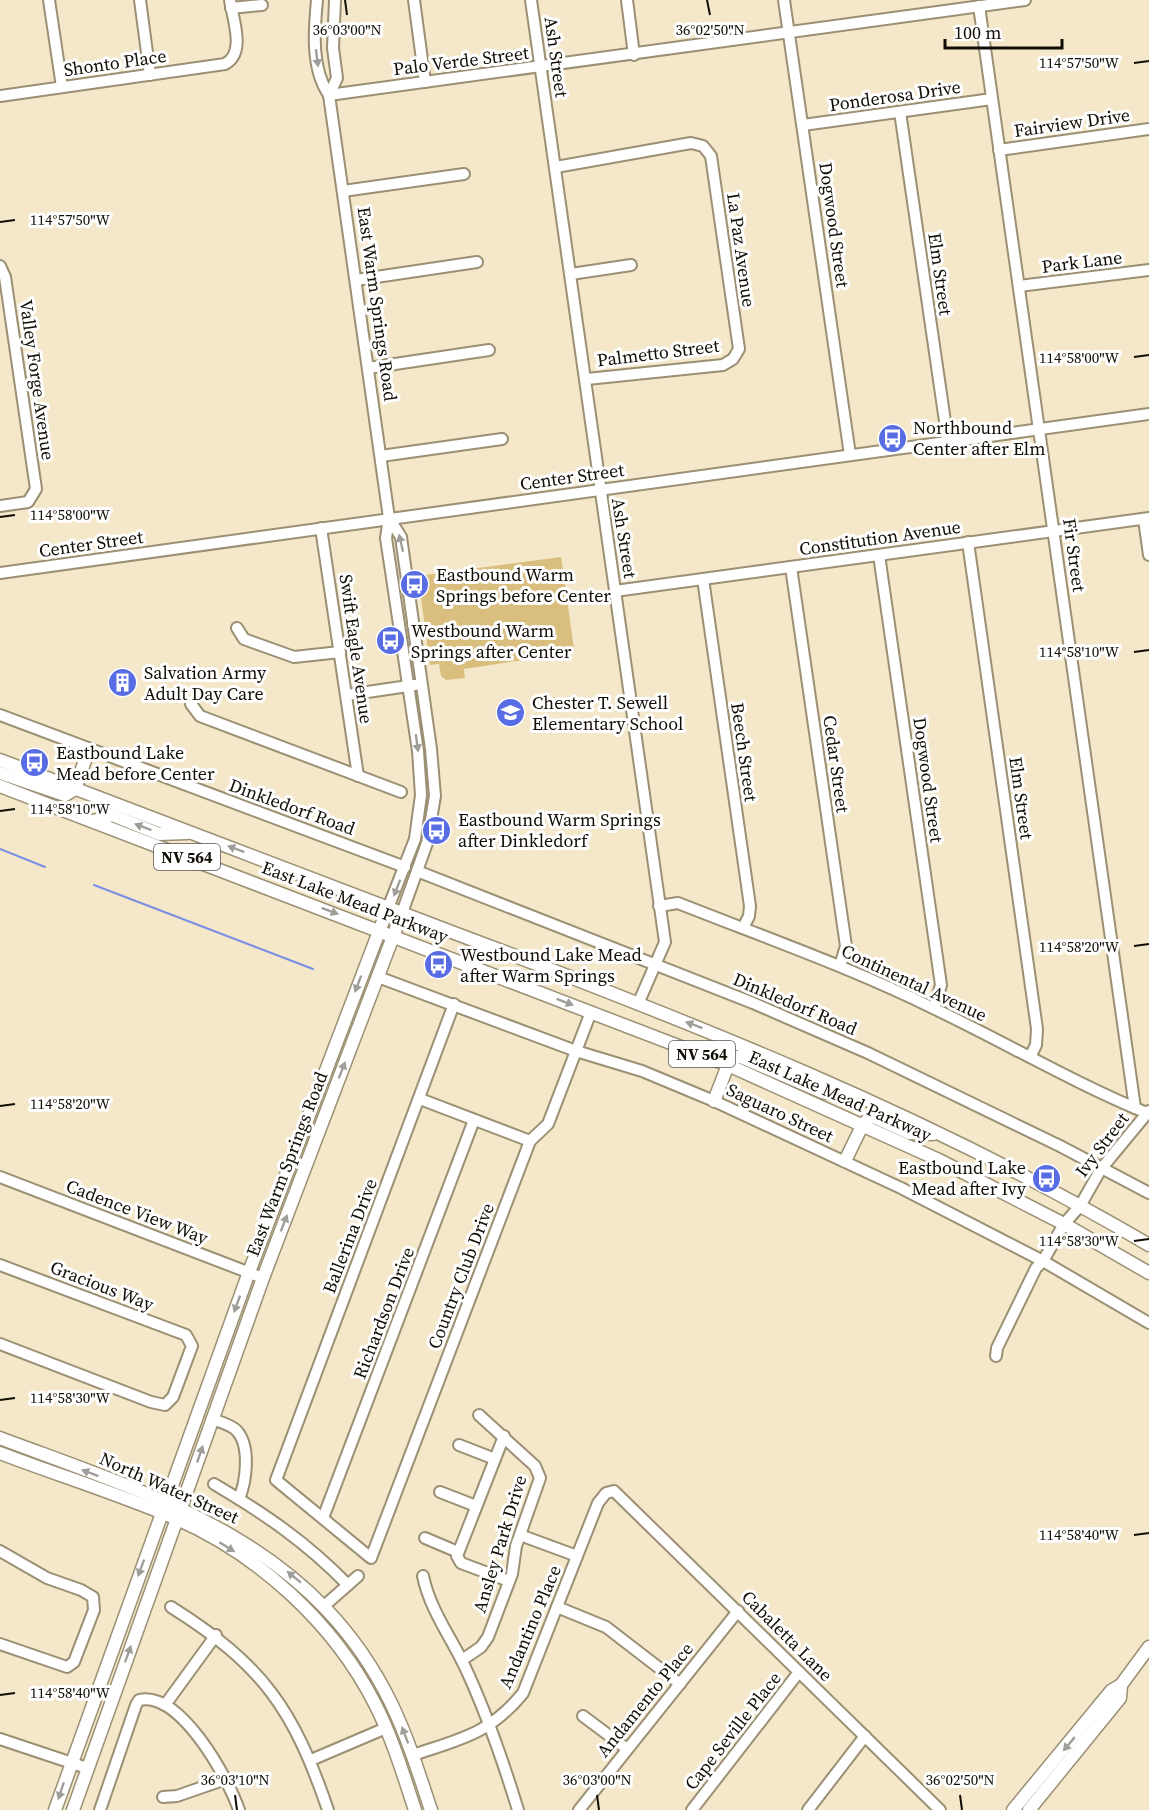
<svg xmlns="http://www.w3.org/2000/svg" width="1149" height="1810" font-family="'Source Serif 4',serif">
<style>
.green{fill:#dabe7e}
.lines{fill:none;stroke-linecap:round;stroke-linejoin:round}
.stream{stroke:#798ee4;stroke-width:2}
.minor-casing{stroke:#9b8f74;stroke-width:14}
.major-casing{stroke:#9b8f74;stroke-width:15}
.minor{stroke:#fff;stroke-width:10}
.major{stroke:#fff;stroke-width:12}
.oneway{fill:#a09e9b}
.ticks{fill:none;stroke:#110c04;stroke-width:2}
.labels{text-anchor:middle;stroke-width:6;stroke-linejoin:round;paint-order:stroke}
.shield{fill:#fff;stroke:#58554f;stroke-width:1.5}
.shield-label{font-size:16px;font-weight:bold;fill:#110c04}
.street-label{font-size:18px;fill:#110c04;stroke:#fff}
.poi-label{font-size:18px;fill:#110c04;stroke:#fff;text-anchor:start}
.ticks-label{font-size:15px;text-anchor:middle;fill:#110c04;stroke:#fff;stroke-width:6;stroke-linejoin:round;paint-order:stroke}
</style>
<rect width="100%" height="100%" fill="#f5e8ca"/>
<!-- green -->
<path class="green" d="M561,557L574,649L517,661L464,669L465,678L446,680L441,676L439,664L430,665L418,576Z"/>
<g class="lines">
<!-- stream -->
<g class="stream">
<path d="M0,849L45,867"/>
<path d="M94,885L313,969"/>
</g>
<defs>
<g id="minor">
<path d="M49,0L62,87"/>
<path d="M140,0L150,75"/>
<path d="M317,0C314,31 311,69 329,95L389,518L386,538L418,751L421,795L415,839L388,908"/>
<path d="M414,0L425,82"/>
<path d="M531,0L665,942L638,1004"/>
<path d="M627,0L634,55"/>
<path d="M784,0L850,455"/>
<path d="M979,6L1135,1108"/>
<path d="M231,8L262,5"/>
<path d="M329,95L1025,0"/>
<path d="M329,95L337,78L333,48L335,0"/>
<path d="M0,96L225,64C246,53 233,20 230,0"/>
<path d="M900,112L948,442"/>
<path d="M803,125L992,99"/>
<path d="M999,150L1149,129"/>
<path d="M556,167L691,143L703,146L711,156L739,349L733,359L723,365L587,379"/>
<path d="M343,191L464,174"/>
<path d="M0,266L5,277L36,489L28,502L0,506"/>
<path d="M571,274L631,265"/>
<path d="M356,280L477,262"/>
<path d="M1019,286L1149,270"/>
<path d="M368,368L489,350"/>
<path d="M381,456L502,439"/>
<path d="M389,518L401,537L431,749L435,796L427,843L402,913"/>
<path d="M1144,519L1149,555"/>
<path d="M321,528L358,776"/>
<path d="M968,542L1037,1029L1036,1045L1030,1057"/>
<path d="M879,555L941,985L934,1008"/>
<path d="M791,567L846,946L840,966"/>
<path d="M0,573L1149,414"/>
<path d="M703,579L750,906L749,916L743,928"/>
<path d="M615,591L1149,518"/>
<path d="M237,628L244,639L294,657L340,652"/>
<path d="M347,695L415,685"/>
<path d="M191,704L200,716L401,792"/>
<path d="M0,715L405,867"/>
<path d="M417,871L753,1003L868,1053L1060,1146L1149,1193"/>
<path d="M659,906L678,903C764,937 852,968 935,1009C1006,1043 1074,1083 1147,1113"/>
<path d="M378,977L576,1051L642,1071L714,1101L901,1188L1043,1261L1149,1323"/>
<path d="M454,1004L276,1480L371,1558L530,1141L548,1124L591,1012"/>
<path d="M420,1099L530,1141"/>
<path d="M0,1177L263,1278"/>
<path d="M0,1265L186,1335L192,1346L173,1397L165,1405L151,1402L0,1344"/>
<path d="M996,1356L997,1348L1036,1268L1043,1261L1064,1224L1080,1206L1101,1169L1149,1111"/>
<path d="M212,1419C220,1422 232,1425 237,1431C251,1447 246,1482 239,1499"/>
<path d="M504,1436L457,1556L461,1563L509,1581"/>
<path d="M459,1445L495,1459"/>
<path d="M214,1484C265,1514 306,1542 348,1585"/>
<path d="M440,1492L476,1506"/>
<path d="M323,1518L474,1120"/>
<path d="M520,1535L577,1556"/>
<path d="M425,1538L458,1552"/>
<path d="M0,1551L47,1578L81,1590L93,1597L94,1610L74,1662L67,1667L0,1644"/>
<path d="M423,1576C430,1610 451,1637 465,1667C487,1714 503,1761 518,1810"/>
<path d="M324,1606L358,1576"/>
<path d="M171,1607C263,1665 293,1708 328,1810"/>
<path d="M557,1607L606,1627L680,1684"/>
<path d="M462,1660L481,1647L488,1637L512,1574L516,1546L540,1478L535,1466L479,1415"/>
<path d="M165,1705L216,1635"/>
<path d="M583,1716L627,1749"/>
<path d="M0,1739L87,1768"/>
<path d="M413,1755C460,1739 490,1734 523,1693L598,1503L606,1493L614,1491L940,1810"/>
<path d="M311,1760L386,1728"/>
<path d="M163,1797L177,1796L226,1779"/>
<path d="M100,1810L136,1705L139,1700C180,1690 228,1778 239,1810"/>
<path d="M579,1810L738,1611"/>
<path d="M692,1810L799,1672"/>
<path d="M808,1810L865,1736"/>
</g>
<g id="major">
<path d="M0,760C152,818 305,876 457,934C694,1023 930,1116 1149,1245"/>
<path d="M0,773L65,795L75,789L89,749"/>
<path d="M0,786L728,1065L939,1160L1064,1224L1149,1273"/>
<path d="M94,821L112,815L159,834L187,833"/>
<path d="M714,1101L728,1065L735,1057H741L822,1092L851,1096"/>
<path d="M845,1161L863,1124L872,1116L909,1133L933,1134"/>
<path d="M0,1438C157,1497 312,1541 391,1703C408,1738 419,1774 431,1810"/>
<path d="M0,1453C58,1475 118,1494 175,1518C258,1554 334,1623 375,1704C392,1737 403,1774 415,1810"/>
<path d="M55,1810L249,1272L388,908"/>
<path d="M73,1810L263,1278L402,913"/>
<path d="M1013,1810L1111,1691L1121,1685L1149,1647"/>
<path d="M1029,1810L1120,1698L1121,1685"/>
</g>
</defs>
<!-- minor casing -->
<use href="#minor" class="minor-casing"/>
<!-- major casing -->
<use href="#major" class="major-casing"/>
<!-- minor -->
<use href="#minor" class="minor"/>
<!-- major -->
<use href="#major" class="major"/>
</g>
<!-- one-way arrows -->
<defs><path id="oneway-solid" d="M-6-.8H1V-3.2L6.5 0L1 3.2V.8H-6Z" transform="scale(1.5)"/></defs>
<g class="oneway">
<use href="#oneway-solid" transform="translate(317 58) rotate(83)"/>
<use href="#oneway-solid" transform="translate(401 543) rotate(-103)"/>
<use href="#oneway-solid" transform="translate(417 743) rotate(82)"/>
<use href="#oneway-solid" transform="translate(143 827) rotate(-159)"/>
<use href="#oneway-solid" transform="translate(236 849) rotate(-159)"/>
<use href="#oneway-solid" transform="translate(397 888) rotate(111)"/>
<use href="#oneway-solid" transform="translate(330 911) rotate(21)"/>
<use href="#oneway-solid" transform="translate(358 984) rotate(111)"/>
<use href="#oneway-solid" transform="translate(565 1002) rotate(21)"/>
<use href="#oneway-solid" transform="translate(694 1025) rotate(-159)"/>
<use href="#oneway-solid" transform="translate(342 1070) rotate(-69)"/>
<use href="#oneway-solid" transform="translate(284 1223) rotate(-69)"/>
<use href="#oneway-solid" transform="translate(237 1304) rotate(110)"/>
<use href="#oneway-solid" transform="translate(200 1454) rotate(-71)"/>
<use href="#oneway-solid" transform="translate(90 1473) rotate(-159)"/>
<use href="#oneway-solid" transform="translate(227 1547) rotate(32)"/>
<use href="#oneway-solid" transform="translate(141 1568) rotate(110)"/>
<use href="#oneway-solid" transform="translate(294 1577) rotate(-141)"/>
<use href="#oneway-solid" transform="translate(128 1654) rotate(-70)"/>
<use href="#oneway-solid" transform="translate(405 1735) rotate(-111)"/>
<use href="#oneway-solid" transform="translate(1069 1744) rotate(130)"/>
<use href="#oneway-solid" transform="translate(61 1791) rotate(108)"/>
</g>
<!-- ticks -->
<path class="ticks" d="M345,0L347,15M707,0L710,15M1134,63L1149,61M0,222L15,220M1134,357L1149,355M0,517L15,515M1134,652L1149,650M0,811L15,809M1134,946L1149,944M0,1106L15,1104M1134,1241L1149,1239M0,1400L15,1398M1134,1535L1149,1533M0,1695L15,1693M235,1795L237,1810M597,1795L599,1810M960,1795L962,1810"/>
<!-- icons -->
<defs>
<symbol id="bus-disc" viewBox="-11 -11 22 22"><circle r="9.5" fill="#586de3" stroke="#fff"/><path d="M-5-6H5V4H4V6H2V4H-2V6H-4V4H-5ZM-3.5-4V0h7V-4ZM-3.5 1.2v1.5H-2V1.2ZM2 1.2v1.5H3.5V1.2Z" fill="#fff"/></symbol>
<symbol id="building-disc" viewBox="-11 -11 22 22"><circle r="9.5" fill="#586de3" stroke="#fff"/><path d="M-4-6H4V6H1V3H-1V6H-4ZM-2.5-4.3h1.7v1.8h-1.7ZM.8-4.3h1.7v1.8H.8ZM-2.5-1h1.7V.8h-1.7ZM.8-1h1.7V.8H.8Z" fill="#fff"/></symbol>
<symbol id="school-disc" viewBox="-11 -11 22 22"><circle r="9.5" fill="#586de3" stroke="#fff"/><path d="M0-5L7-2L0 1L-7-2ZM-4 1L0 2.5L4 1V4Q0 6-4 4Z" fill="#fff"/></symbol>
</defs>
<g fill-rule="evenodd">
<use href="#bus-disc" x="876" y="422" width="33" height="33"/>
<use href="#bus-disc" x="398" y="568" width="33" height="33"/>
<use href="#bus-disc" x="374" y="624" width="33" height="33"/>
<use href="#building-disc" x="106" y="666" width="33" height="33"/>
<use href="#school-disc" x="494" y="696" width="33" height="33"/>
<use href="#bus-disc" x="18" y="746" width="33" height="33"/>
<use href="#bus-disc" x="420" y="814" width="33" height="33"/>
<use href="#bus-disc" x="422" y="948" width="33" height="33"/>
<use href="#bus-disc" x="1030" y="1162" width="33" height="33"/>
</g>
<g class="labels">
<!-- shield labels -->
<g class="shield">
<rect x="154" y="844" width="66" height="26" rx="4.5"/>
<rect x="669" y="1041" width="66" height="26" rx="4.5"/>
</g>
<g class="shield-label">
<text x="187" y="863">NV 564</text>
<text x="702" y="1060">NV 564</text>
</g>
<!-- street labels -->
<g class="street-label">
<text transform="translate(556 57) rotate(82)" y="6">Ash Street</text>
<text transform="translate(461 61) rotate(-7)" y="6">Palo Verde Street</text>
<text transform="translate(115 63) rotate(-8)" y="6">Shonto Place</text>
<text transform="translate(895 96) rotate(-8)" y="6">Ponderosa Drive</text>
<text transform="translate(1072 123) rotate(-8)" y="6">Fairview Drive</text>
<text transform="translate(834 225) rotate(82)" y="6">Dogwood Street</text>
<text transform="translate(741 250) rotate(82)" y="6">La Paz Avenue</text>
<text transform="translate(1082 262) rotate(-7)" y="6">Park Lane</text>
<text transform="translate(940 274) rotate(82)" y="6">Elm Street</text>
<text transform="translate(377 304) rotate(82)" y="6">East Warm Springs Road</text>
<text transform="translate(658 353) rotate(-7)" y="6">Palmetto Street</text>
<text transform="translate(37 380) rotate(82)" y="6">Valley Forge Avenue</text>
<text transform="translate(572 477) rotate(-8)" y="6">Center Street</text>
<text transform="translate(624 538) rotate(81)" y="6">Ash Street</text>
<text transform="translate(880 538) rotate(-8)" y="6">Constitution Avenue</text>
<text transform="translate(91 544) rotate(-8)" y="6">Center Street</text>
<text transform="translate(1074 555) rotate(82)" y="6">Fir Street</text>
<text transform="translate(356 649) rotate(82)" y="6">Swift Eagle Avenue</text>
<text transform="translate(744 752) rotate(82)" y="6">Beech Street</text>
<text transform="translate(836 764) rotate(82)" y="6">Cedar Street</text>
<text transform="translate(928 780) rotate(82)" y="6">Dogwood Street</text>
<text transform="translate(1021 798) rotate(82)" y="6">Elm Street</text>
<text transform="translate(292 807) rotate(20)" y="6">Dinkledorf Road</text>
<text transform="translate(355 902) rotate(21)" y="6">East Lake Mead Parkway</text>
<text transform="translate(914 983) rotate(25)" y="6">Continental Avenue</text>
<text transform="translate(795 1004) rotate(23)" y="6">Dinkledorf Road</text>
<text transform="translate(840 1096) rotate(24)" y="6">East Lake Mead Parkway</text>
<text transform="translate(780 1113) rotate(25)" y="6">Saguaro Street</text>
<text transform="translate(1102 1145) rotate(-53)" y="6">Ivy Street</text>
<text transform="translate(287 1164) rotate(-69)" y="6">East Warm Springs Road</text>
<text transform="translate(137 1212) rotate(21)" y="6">Cadence View Way</text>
<text transform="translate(350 1236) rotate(-69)" y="6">Ballerina Drive</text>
<text transform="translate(461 1276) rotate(-69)" y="6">Country Club Drive</text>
<text transform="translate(102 1286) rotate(21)" y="6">Gracious Way</text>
<text transform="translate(384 1313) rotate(-69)" y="6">Richardson Drive</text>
<text transform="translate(169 1488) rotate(24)" y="6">North Water Street</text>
<text transform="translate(500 1544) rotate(-73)" y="6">Ansley Park Drive</text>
<text transform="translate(530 1627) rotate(-67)" y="6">Andantino Place</text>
<text transform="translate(787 1636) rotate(45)" y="6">Cabaletta Lane</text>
<text transform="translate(645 1700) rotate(-51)" y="6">Andamento Place</text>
<text transform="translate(733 1731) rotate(-52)" y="6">Cape Seville Place</text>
</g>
<!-- poi labels -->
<g class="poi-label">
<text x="913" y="434">Northbound<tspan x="913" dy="21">Center after Elm</tspan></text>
<text x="436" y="581">Eastbound Warm<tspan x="436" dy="21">Springs before Center</tspan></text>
<text x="411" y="637">Westbound Warm<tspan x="411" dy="21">Springs after Center</tspan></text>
<text x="144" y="679">Salvation Army<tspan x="144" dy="21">Adult Day Care</tspan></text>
<text x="532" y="709">Chester T. Sewell<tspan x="532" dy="21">Elementary School</tspan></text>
<text x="56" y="759">Eastbound Lake<tspan x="56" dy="21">Mead before Center</tspan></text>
<text x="458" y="826">Eastbound Warm Springs<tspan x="458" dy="21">after Dinkledorf</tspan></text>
<text x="460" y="961">Westbound Lake Mead<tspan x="460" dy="21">after Warm Springs</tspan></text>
<text x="1026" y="1174" text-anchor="end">Eastbound Lake<tspan x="1026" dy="21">Mead after Ivy</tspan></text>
</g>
</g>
<g class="ticks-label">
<text x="347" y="35">36°03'00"N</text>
<text x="710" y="35">36°02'50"N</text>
<text x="1079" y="68">114°57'50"W</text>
<text x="70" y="225">114°57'50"W</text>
<text x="1079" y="363">114°58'00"W</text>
<text x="70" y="520">114°58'00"W</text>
<text x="1079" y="657">114°58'10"W</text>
<text x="70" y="814">114°58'10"W</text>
<text x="1079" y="952">114°58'20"W</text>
<text x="70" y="1109">114°58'20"W</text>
<text x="1079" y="1246">114°58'30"W</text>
<text x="70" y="1403">114°58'30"W</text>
<text x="1079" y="1540">114°58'40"W</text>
<text x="70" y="1698">114°58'40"W</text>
<text x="235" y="1785">36°03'10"N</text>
<text x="597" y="1785">36°03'00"N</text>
<text x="960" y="1785">36°02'50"N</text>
</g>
<!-- scale -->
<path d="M945 39v9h117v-9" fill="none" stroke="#110c04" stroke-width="3"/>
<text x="954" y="39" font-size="18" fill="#110c04" stroke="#ffffff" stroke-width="4.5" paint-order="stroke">100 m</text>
</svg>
